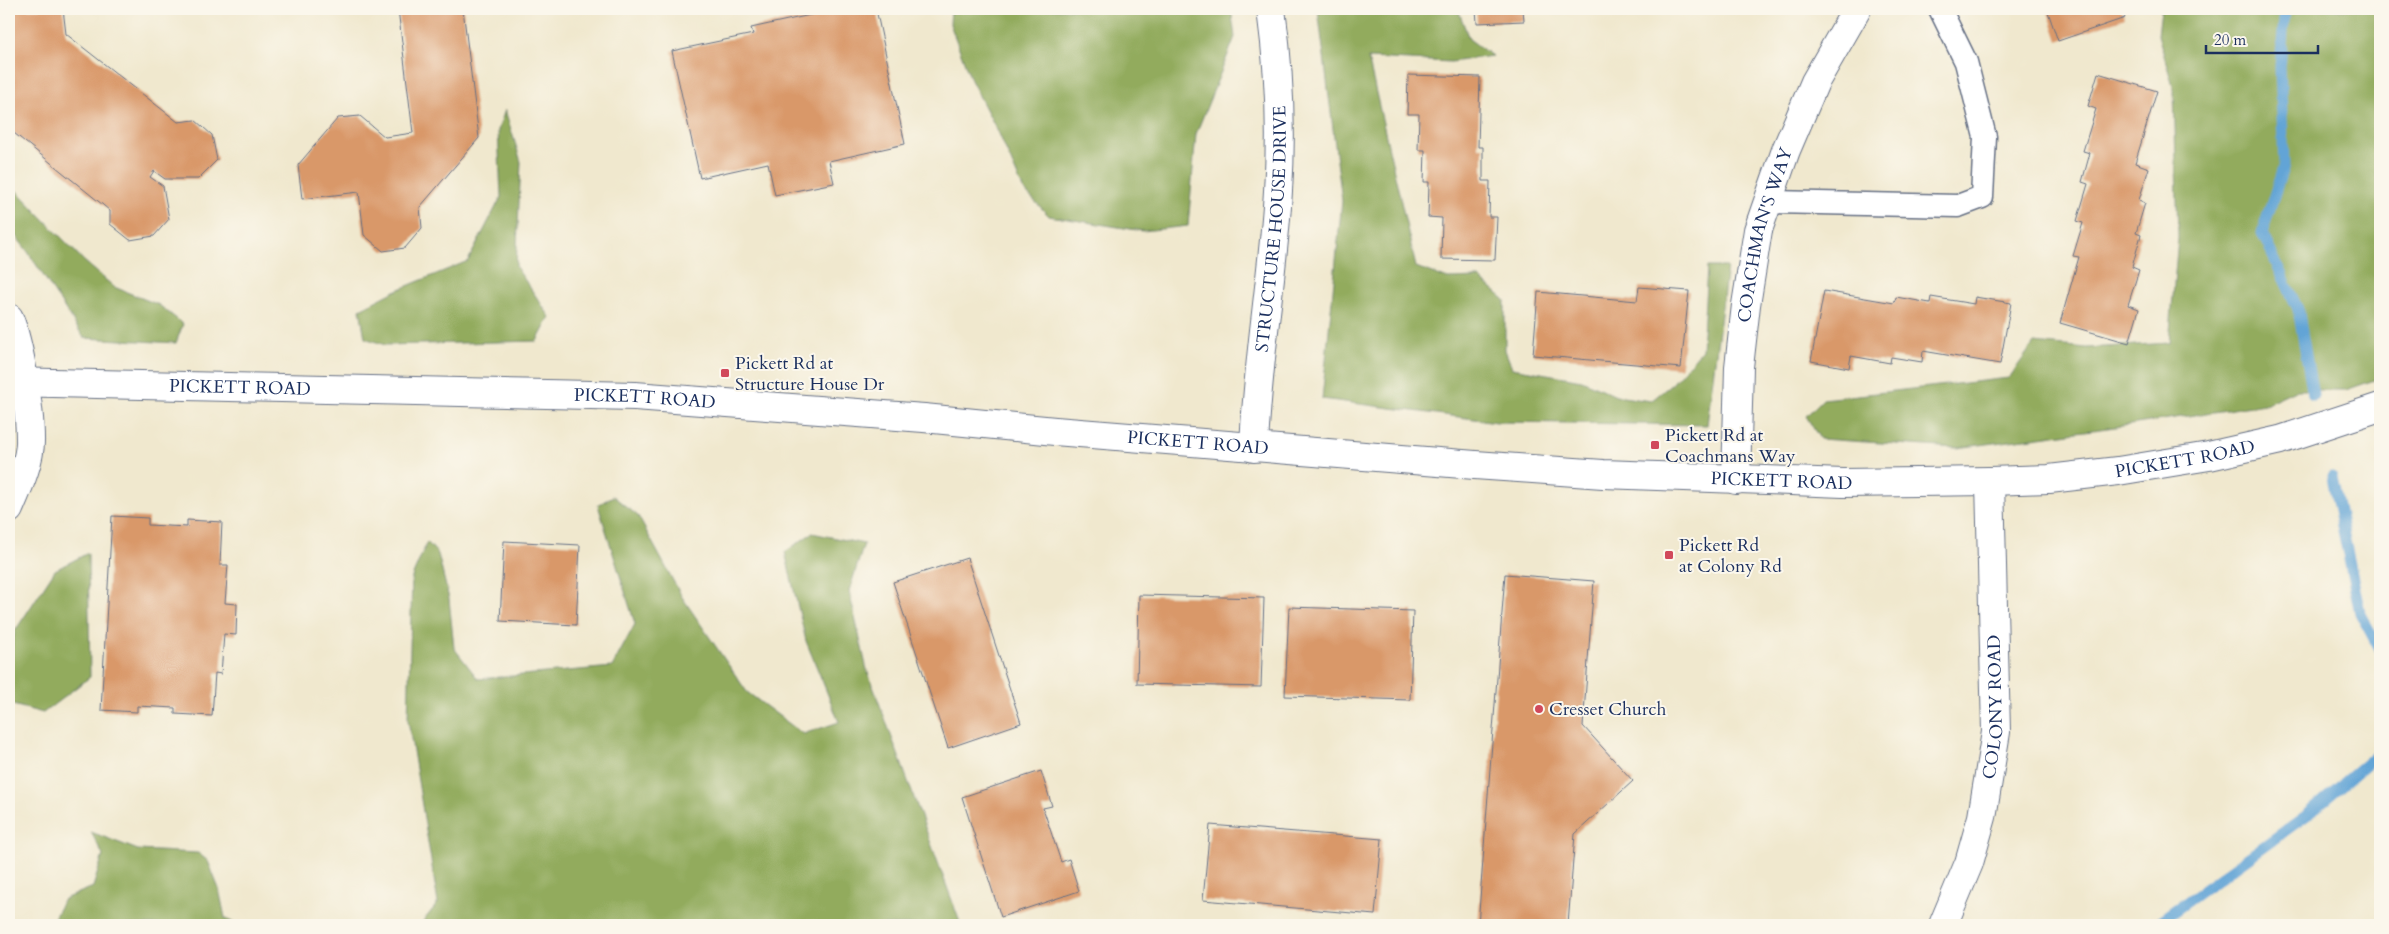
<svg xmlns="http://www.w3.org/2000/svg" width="2389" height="934" font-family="Cardo,serif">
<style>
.forest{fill:#92ab5d;stroke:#566d5e}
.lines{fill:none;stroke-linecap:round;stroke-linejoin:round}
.stream{stroke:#62a4d6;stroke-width:11}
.building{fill:#d99869}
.lane-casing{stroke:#667085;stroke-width:25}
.street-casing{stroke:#667085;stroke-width:30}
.secondary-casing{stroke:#667085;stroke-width:30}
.lane{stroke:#fff;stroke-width:22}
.street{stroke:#fff;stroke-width:28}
.secondary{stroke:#fff;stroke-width:28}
.poi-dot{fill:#d1495b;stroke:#fbf7ec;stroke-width:2}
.labels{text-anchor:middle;stroke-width:4;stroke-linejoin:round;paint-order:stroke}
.street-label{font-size:18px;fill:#1b2f5e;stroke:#fbf7ec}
.poi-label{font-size:18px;fill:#1b2f5e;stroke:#fbf7ec;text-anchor:start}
</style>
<rect width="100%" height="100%" fill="#fbf7ec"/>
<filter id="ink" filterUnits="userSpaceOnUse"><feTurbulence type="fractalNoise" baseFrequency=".02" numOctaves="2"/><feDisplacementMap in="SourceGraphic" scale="10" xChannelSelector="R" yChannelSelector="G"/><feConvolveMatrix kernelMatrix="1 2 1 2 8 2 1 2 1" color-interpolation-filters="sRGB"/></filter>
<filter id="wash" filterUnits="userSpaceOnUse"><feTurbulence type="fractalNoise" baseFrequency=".0096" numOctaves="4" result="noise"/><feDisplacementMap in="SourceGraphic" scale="20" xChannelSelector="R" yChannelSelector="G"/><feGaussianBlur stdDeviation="1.12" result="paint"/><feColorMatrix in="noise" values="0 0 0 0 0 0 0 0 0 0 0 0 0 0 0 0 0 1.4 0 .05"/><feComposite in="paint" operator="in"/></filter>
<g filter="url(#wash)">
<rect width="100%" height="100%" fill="#f0e8ce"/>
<!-- forest -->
<g class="forest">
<path d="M951,9H1231L1235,37L1196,134L1188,226L1143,231L1049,216L1023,189L1000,136L971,80L950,24Z"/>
<path d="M1318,9H1458L1469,39L1492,56L1451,62L1368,58L1416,267L1448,279L1479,278L1505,300V350L1512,368L1582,380L1616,396L1651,401L1672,384L1702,350L1707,267H1727L1707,425L1497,422L1322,399L1342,201Z"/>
<path d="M2161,9H2380V378L2346,390H2295L2265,404L2130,425L1957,448L1820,439L1806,416L1823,399L2009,378L2034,343L2087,348L2169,343L2178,238L2174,90L2158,35Z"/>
<path d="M505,110L521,162L516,267L550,317L537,341L385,345L365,338L360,309L395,291L468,261L501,197L498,130Z"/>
<path d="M9,186L13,187L84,261L114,287L159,305L183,324L176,343L84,338L28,252L9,227Z"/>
<path d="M613,496L638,516L682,597L747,692L803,734L839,722L806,641L785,552L812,533L864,544L849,591L867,670L961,925H420L438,903L408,720L412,577L427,542L438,554L449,599L454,648L478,679L612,667L635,624L598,505Z"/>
<path d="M88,553L90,677L43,713L9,704V657L15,631L55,570Z"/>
<path d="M91,832L138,850L198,853L208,861L219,889L225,918L237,925H52V922L64,899L93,887L103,855Z"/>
</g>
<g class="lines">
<!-- stream -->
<g class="stream">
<path d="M2285,9L2280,67L2284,165L2262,233L2298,309L2313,395"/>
<path d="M2332,477L2360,613L2380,650"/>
<path d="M2155,925L2307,815L2380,752"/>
</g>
</g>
<g id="blocks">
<!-- building -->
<g class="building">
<path d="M9,9H63L66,34L178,122L195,120L212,135L217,160L198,179H165L154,171L150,177L163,186L169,219L154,236L130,240L110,224V211L103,205L9,129Z"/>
<path d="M398,9H463L479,138L420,207L422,228L405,248L383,251L364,235L359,192L302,199L298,165L338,118L360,116L385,137L413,133Z"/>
<path d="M838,9H876L905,144L829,161L834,183L775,195L768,163L700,178L672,51L753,34L751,28Z"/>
<path d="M1476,9H1523L1524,21L1477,23Z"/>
<path d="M2047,9H2121L2125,18L2058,41Z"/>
<path d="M2098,73L2157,91L2135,163L2149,168L2139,200L2145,203L2136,233L2141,235L2132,267L2139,270L2128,305L2139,309L2129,343L2060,323L2079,257L2073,256L2083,223L2077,221L2088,184L2082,182L2090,153L2083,151L2096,109L2088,106Z"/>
<path d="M1408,75L1480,77L1478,147H1483V181H1490L1489,217H1497L1495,260L1441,259L1442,218L1428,217L1429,182H1424L1425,150H1418L1419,114H1407Z"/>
<path d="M1639,287L1689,291L1681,368L1533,355L1538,292L1637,301Z"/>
<path d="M1824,291L1894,303L1896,297L1930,303L1931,297L1974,304L1975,297L2011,303L2000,364L1923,351L1922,362L1891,357L1890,363L1851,356L1849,368L1811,361Z"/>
<path d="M112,516L148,518V525L187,527V520L222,522L220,565H228L225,603L237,604L236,635L224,634L221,674L215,673L212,716L175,714V708L137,706V712L101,710Z"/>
<path d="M504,541L580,545L576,625L500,621Z"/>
<path d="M967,558L1021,723L948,748L893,582Z"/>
<path d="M1505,574L1594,581L1583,726L1633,781L1575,834L1568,925H1478Z"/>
<path d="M1139,595L1264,598L1261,687L1137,684Z"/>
<path d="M1289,607L1413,611L1410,700L1285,696Z"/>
<path d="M1041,771L1052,806L1043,808L1061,862L1069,859L1079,891L1001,917L962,797Z"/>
<path d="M1210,825L1382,839L1375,915L1203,900Z"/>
</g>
</g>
</g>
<g filter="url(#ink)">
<use href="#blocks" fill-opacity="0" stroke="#667085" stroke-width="1"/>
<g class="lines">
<defs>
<path id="lane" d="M1768,202L1958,206L1982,197L1985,137L1966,62L1940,9"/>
<g id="street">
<path d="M9,318C20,345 30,409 30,439C31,460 17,490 9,509"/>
<path id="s1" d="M1254,448C1257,362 1273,277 1278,191C1282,131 1279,68 1271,9"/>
<path id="s2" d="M1736,480L1739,367L1746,305L1758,230L1786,150L1815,82L1857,9"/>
<path id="s3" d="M1943,925L1969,863L1982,817L1996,732L1990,481"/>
</g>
<g id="secondary">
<path id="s4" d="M9,382L635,396L924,418L1055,431L1475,465L1603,474L1843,483L1990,481L2049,479L2118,471L2209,456L2280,440L2380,407"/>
</g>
</defs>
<!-- lane casing -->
<use href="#lane" class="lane-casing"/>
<!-- street casing -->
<use href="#street" class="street-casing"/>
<!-- secondary casing -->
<use href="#secondary" class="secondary-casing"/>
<!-- lane -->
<use href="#lane" class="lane"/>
<!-- street -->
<use href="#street" class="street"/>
<!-- secondary -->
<use href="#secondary" class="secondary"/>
</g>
</g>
<!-- markers -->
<g class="poi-dot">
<rect x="720" y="368" width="10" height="10" rx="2.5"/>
<rect x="1650" y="440" width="10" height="10" rx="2.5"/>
<rect x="1664" y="550" width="10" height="10" rx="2.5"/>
<circle cx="1539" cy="709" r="5"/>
</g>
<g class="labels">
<!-- street labels -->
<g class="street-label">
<text dy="6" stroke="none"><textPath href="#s1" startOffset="220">STRUCTURE HOUSE DRIVE</textPath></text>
<text dy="6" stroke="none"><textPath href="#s2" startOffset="248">COACHMAN'S WAY</textPath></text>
<text dy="6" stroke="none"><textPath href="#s4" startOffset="231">PICKETT ROAD</textPath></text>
<text dy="6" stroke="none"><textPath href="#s4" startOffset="636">PICKETT ROAD</textPath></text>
<text dy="6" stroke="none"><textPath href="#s4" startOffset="1191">PICKETT ROAD</textPath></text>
<text dy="6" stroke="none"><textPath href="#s4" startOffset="2181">PICKETT ROAD</textPath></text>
<text dy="6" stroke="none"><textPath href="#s4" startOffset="1776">PICKETT ROAD</textPath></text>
<text dy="6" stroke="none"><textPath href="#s3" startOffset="226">COLONY ROAD</textPath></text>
</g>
<!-- poi labels -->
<g class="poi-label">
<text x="735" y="369">Pickett Rd at<tspan x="735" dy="21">Structure House Dr</tspan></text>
<text x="1665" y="441">Pickett Rd at<tspan x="1665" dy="21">Coachmans Way</tspan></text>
<text x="1679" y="551">Pickett Rd<tspan x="1679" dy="21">at Colony Rd</tspan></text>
<text x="1549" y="715">Cresset Church</text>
</g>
</g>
<!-- margin -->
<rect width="2389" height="934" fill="none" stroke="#fbf7ec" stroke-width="30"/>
<!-- scale -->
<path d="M2206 45v8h112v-8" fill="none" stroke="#1b2f5e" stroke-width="2.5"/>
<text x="2214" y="45" font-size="15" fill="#1b2f5e" stroke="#fbf7ec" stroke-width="4" paint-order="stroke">20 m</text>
</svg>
